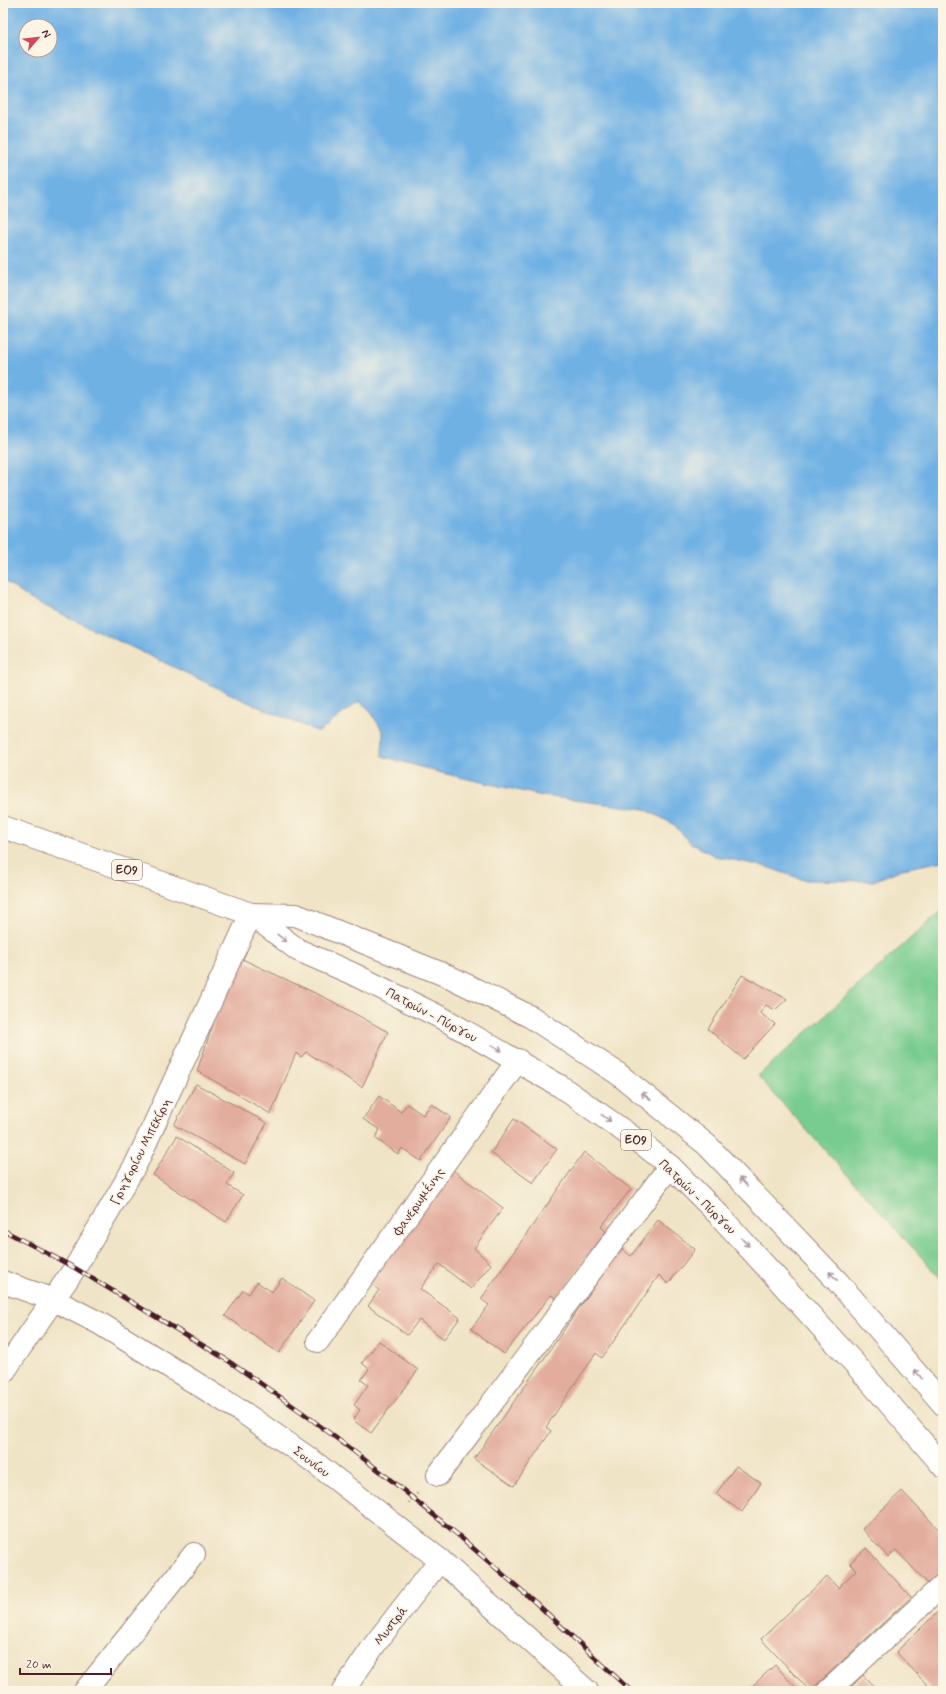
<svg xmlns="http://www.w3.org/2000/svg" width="946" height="1694" font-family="Mynerve,sans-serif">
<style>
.green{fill:#78cc8f;stroke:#61765d}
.water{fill:#6fb1e4;stroke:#5c6888;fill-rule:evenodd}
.building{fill:#e3ad9e}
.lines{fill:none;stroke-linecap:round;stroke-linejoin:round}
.street-casing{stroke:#9d8278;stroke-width:24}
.primary-casing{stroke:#9d8278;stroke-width:24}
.path{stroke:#9d8278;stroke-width:2.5;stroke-dasharray:1 3;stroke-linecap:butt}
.street{stroke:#fff;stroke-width:22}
.primary{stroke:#fff;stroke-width:22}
.rail-casing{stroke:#4a1f2b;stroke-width:4.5}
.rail{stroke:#fcf5e5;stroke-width:3;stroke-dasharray:9;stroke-linecap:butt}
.oneway{stroke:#ae9aa0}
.labels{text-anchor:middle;stroke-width:3.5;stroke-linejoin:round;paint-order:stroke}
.shield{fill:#fcf5e5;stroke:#7f5f63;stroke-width:1}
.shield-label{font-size:12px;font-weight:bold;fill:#4a1f2b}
.street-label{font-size:13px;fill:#4a1f2b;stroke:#fcf5e5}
</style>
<rect width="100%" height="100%" fill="#fcf5e5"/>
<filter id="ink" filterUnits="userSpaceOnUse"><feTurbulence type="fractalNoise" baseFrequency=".025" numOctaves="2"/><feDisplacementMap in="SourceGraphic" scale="8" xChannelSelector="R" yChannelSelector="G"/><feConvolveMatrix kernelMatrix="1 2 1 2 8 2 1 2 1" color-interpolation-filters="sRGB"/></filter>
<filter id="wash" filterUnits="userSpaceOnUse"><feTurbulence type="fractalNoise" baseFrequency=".012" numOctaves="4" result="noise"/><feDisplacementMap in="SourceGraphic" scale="16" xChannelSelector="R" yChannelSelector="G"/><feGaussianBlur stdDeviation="0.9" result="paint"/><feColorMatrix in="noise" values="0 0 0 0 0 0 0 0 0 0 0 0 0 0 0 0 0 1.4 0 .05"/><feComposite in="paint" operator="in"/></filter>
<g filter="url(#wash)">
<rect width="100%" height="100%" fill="#f0e4c6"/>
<!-- green -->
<path class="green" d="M943,909V1281L758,1076Z"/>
<!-- water -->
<path class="water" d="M3,3H943V861L902,869L873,881L804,880L767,867L715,856L691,843L673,824L645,809L543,796L442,773L382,756L383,732L369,709L359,701L319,732L254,705L30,599L3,580ZM26,26H50V50H26Z"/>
<g id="blocks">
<!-- building -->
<g class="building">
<path d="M242,959L330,1000L388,1032L362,1087L306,1052L301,1057L296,1053L271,1114L197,1071L221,1002Z"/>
<path d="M742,975L787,999L775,1010L766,1005L760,1013L775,1024L743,1059L708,1029Z"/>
<path d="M196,1084L267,1123L245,1164L174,1125Z"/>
<path d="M379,1096L401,1112L407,1104L423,1115L431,1104L451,1117L421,1161L402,1148L398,1154L375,1138L380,1130L363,1119Z"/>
<path d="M514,1119L557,1149L533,1183L491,1153Z"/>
<path d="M177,1136L234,1173L227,1185L243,1195L226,1222L153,1175Z"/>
<path d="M584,1152L631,1189L601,1227L606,1231L557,1299L551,1295L504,1354L471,1329L489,1305L481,1299Z"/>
<path d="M453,1170L503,1208L474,1248L491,1264L471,1289L439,1264L420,1289L460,1318L444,1339L419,1320L407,1335L368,1306L379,1290L369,1282Z"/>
<path d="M658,1220L695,1249L668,1284L659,1275L602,1358L596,1353L546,1427L551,1431L514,1486L474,1459L621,1248L631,1256Z"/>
<path d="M282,1278L314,1301L279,1353L225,1316L243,1290L249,1294L257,1282L272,1292Z"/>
<path d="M379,1341L418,1370L371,1433L353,1420L360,1410L354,1405L368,1385L361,1380L369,1369L362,1363Z"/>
<path d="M736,1466L761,1483L742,1512L716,1494Z"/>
<path d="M902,1491L943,1534V1572L929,1585L896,1550L888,1557L862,1529Z"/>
<path d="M866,1548L911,1597L810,1691L761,1639L827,1576L838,1588L856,1570L850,1563Z"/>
<path d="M943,1607V1691H933L896,1652Z"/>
<path d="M775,1665L799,1691H747Z"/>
<path d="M863,1675L878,1691H847Z"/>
</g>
</g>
</g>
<g filter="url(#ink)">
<use href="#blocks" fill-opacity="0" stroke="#9d8278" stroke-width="1"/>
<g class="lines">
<defs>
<g id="street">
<path d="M3,1282L54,1300L99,1323L244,1413L284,1441L310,1459L440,1560L587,1691"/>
<path d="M318,1341L518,1060"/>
<path d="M3,1373L75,1268L136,1164L251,914"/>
<path d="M438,1475L670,1166"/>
<path d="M85,1691L194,1554"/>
<path d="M343,1691L375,1644L440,1560"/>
<path d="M828,1691L943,1585"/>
</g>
<g id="primary">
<path d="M3,827L251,914L298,950L351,973L442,1018L560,1086L645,1146L670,1166L718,1214L855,1364L943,1466"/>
<path d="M251,914L296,915L450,977L531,1017L617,1073L707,1145L838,1282L943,1404"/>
</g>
</defs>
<!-- street casing -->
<use href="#street" class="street-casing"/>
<!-- primary casing -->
<use href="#primary" class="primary-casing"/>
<!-- path -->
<path class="path" d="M409,1503L412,1498L419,1492"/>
<!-- street -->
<use href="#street" class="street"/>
<!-- primary -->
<use href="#primary" class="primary"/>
<defs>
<path id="rail" d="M3,1230L75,1268L227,1360L303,1413L381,1472L458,1535L536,1603L631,1691"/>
</defs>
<!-- rail casing -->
<use href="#rail" class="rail-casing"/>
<!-- rail -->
<use href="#rail" class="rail"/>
</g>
<!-- one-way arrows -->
<defs><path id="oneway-shaft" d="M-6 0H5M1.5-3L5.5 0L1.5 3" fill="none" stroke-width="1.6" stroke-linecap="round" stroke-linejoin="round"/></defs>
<g class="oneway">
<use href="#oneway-shaft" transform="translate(282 938) rotate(38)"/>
<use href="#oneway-shaft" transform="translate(497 1048) rotate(30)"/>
<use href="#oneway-shaft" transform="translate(646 1096) rotate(-142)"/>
<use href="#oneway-shaft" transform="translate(606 1118) rotate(36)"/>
<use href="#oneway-shaft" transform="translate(743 1182) rotate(-134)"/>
<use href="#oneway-shaft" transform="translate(745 1242) rotate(47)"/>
<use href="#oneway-shaft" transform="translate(833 1276) rotate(-134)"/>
<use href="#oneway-shaft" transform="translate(918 1374) rotate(-130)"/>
</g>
</g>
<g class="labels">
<!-- shield labels -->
<g class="shield">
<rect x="112" y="860" width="30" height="20" rx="3"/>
<rect x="621" y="1130" width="30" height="20" rx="3"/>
</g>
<g class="shield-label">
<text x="127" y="874">ΕΟ9</text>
<text x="636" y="1144">ΕΟ9</text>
</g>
<!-- street labels -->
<g class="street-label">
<text transform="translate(432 1014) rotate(28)" y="5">Πατρών - Πύργου</text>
<text transform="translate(140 1151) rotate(-63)" y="5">Γρηγορίου Μπεκίρη</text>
<text transform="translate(698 1196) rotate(44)" y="5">Πατρών - Πύργου</text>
<text transform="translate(418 1201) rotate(-55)" y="5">Φανερωμένης</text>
<text transform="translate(312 1461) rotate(37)" y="5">Σουνίου</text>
<text transform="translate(390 1625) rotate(-52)" y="5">Μυστρά</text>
</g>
</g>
<!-- margin -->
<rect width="946" height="1694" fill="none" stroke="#fcf5e5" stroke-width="16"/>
<!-- north arrow -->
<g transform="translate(38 38) rotate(62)"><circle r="19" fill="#fcf5e5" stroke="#b59f9b"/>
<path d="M0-3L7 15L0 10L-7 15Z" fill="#d1495b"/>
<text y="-6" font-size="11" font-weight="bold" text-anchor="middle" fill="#4a1f2b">N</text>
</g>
<!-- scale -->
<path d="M20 1668v6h91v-6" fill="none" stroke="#4a1f2b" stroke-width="2"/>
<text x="26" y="1668" font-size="12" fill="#4a1f2b" stroke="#fcf5e5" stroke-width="3" paint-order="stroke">20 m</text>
</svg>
